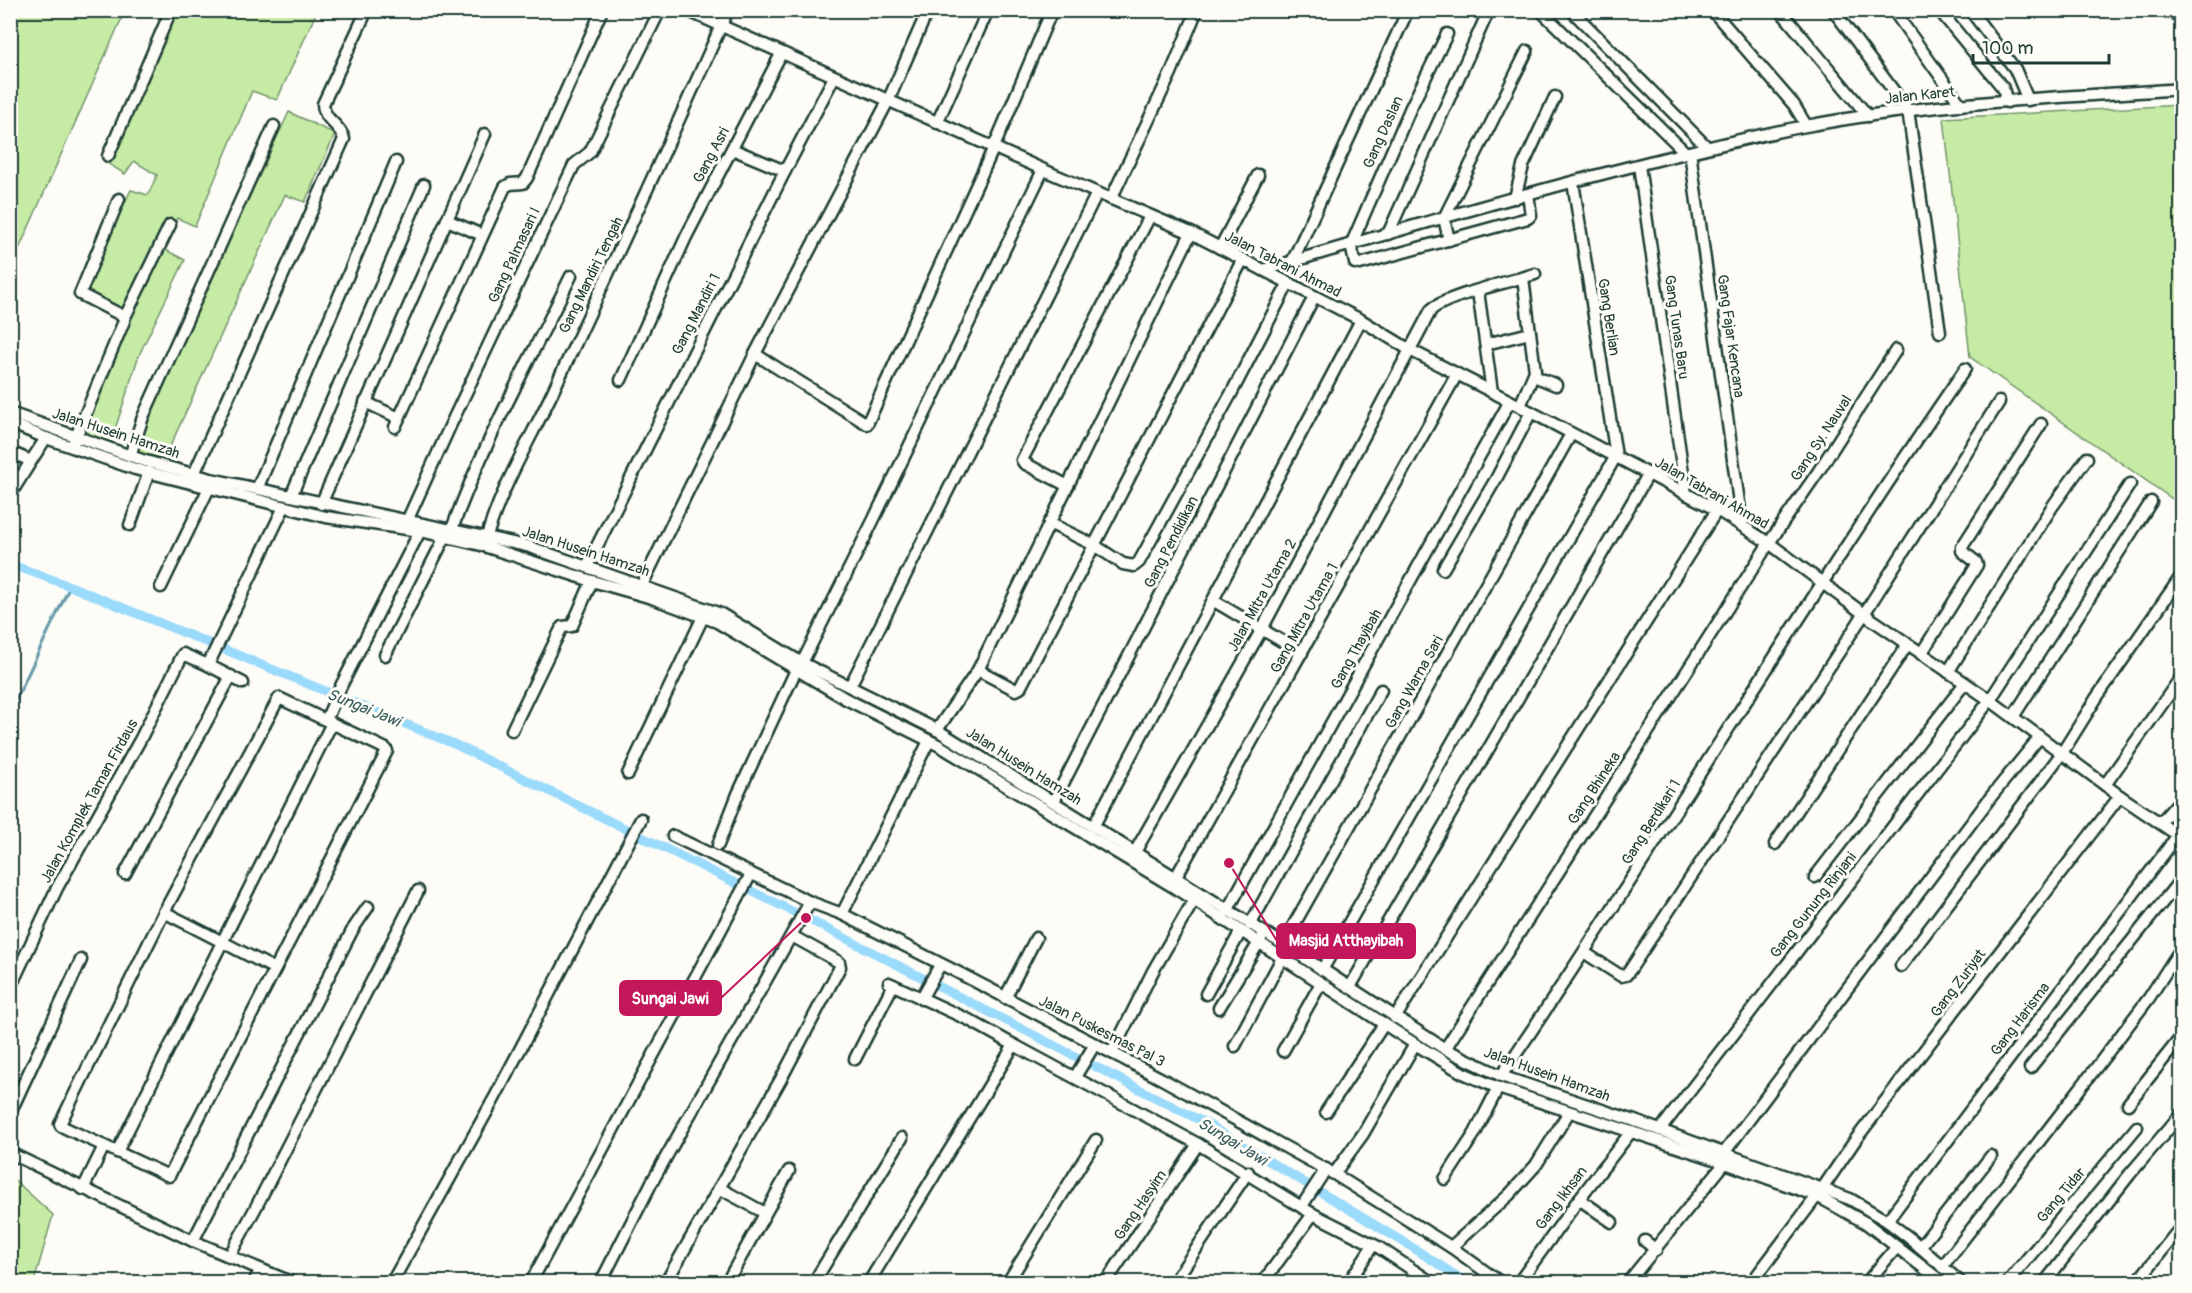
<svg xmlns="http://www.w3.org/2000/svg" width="2192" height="1293" font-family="Pangolin,sans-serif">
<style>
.green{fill:#c6eba4;stroke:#72946c;stroke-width:1.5}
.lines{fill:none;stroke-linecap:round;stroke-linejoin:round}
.stream{stroke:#699bab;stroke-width:3}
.canal{stroke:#9adafb;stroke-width:9}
.minor-casing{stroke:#1f3d34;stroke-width:15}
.minor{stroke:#fdfcf7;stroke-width:10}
.labels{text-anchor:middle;stroke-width:6;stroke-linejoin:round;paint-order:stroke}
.street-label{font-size:15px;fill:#1f3d34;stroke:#fdfcf7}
.water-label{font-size:16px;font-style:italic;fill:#385c5c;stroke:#fdfcf7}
.leader{fill:none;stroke:#c2185b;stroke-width:2}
.callout-dot{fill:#c2185b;stroke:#fdfcf7;stroke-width:2}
.callout{fill:#c2185b;stroke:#c2185b;stroke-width:2}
.callout-label{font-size:16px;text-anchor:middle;font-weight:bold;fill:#fff}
</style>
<rect width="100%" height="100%" fill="#fdfcf7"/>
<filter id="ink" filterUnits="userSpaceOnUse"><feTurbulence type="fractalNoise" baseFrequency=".0167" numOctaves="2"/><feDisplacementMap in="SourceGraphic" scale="12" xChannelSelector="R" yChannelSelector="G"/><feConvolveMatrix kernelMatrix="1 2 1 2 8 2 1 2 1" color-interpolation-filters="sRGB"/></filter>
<g filter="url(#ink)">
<!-- green -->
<g class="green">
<path d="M11,10L125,11L11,267L10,11Z"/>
<path d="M174,11H317L277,100L252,91L195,226L177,218L164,249L185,260L139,355L106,457L73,445L127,317L80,290L131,190L148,195L157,175L134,161L125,174L107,163Z"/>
<path d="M2181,105H2182L2181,505L1970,357L1944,118Z"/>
<path d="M289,112L335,134L305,202L285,195L162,464L128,454Z"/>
<path d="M10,1176L53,1215L34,1282H11Z"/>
</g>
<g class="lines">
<!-- stream -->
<path class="stream" d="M10,712L70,586"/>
<!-- canal -->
<path class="canal" d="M10,564L70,586L454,744L806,918L1209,1125L1410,1246L1466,1282"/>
<defs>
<g id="minor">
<path d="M686,10L1053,174L1191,233L1361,320L1410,350L1510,401L1717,510L1769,543L1864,614L1987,698L2120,796L2182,838"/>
<path d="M1540,10L1686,153"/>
<path d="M1571,10L1707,147"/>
<path d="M1712,10L1794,105L1806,125"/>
<path d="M1780,10L1868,116"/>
<path d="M1833,10L1908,110L1940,332"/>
<path d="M1893,10L1961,105"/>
<path d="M1939,10L2003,88L2007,102"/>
<path d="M1970,10L2015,69L2028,100"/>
<path d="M2156,10L2172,12L2182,19"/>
<path d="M1447,34L1411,107L1351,245L1355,263L1360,264L1528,218L1531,215L1528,194"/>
<path d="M937,123L988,10"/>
<path d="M732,149L785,171"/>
<path d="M1690,152L1742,524"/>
<path d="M108,156L171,10"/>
<path d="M1639,165L1686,494"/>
<path d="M1515,198L1523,166L1555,97"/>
<path d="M1111,199L1171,73L1197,10"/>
<path d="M447,220L482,235"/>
<path d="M1388,234L1489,10"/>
<path d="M1449,240L1444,218L1527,51"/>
<path d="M1220,248L1258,175"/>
<path d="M1292,262L1408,10"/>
<path d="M1263,270C1390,233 1517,195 1645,163C1698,150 1752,136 1806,126C1930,102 2056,98 2182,89"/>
<path d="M1478,291L1492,392"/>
<path d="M124,319L170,225"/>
<path d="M1486,344L1530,333"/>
<path d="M755,354L867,424L994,147L1052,10"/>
<path d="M1534,376L1556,385"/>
<path d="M621,380L686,237L781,54"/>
<path d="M365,402L399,418"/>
<path d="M1520,406L1535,371L1523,278"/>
<path d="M10,413L142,460L211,479L527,546L721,614L802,663L937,730L1283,944L1445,1049L1504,1077L1632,1120L1850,1199L1887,1221L1912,1240L1960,1282"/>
<path d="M10,423L46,438L135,469L326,517L420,531L481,545L592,581L652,598L717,622L846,699L940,746L1172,886L1415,1044L1463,1073L1498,1088L1720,1161L1817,1196L1866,1223L1942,1282"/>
<path d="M395,427L505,187L510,184L523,183L527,178L602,10"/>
<path d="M73,444L124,321L123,316L80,294L119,199"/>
<path d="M10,452L31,461L46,438"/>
<path d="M130,456L143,417L274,126"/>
<path d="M194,474L344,139C340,124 324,121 323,104L367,10"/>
<path d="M1068,486L1024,463L1022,460L1150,216"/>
<path d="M257,489L396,162"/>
<path d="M10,495L31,461"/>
<path d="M291,496L424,185"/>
<path d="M321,504L485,134"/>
<path d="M407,521L451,424L574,165L590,152L660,10"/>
<path d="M1049,523L1094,545L1123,564L1134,566L1139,562L1231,394L1288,284"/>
<path d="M130,525L149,472"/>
<path d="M452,529C484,441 530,360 571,276"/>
<path d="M487,536C503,483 532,437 555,387C614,262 672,137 728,10"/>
<path d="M587,566L785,171L834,77"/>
<path d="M1443,569L1496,479L1531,412"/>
<path d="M642,585L755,354L888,101L928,10"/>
<path d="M161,587L209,488"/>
<path d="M1214,601L1302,653"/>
<path d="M1921,654L1977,565L1976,562L1962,551V547L2041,424"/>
<path d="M385,655L445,537"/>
<path d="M802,663L871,525L1043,170"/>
<path d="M978,670L1016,690L1020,688L1243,259"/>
<path d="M1948,672L2052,507L2087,458"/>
<path d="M243,683L208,665L284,507"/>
<path d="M850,686L1097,193"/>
<path d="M279,698L386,749L387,751L169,1176L61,1126L60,1124L164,912Z"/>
<path d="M2013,717L2151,502"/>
<path d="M326,720L341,686L420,531"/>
<path d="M512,730L562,627L572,626L592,581"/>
<path d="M937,730L978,670L1191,233"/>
<path d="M628,774L703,617"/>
<path d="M2105,785L2182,676"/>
<path d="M1054,801L1314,297"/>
<path d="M2160,823L2182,798"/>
<path d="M1093,827L1361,320"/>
<path d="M673,836L810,902L842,914L957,972L1162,1079L1334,1174L1451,1247L1500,1282"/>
<path d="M1775,844L1907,645"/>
<path d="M718,845L738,794L796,670"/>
<path d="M1135,852L1262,629L1431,310C1446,296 1512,281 1535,274"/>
<path d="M125,874L231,676"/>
<path d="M1176,877L1457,374"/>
<path d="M1815,877L1965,683"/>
<path d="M1227,911L1510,401"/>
<path d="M164,912L275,969"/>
<path d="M842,914L929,741"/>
<path d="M1250,925L1381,690"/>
<path d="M1283,944L1571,434"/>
<path d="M1585,953L1621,976L1626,975L1630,970L1864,614L1999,402"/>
<path d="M1901,966L2062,753L2097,697L2182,575"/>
<path d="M1322,970L1616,456L1573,182"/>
<path d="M889,983L969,1020L1014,1045"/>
<path d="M1350,987L1649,473"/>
<path d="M10,988L57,888L140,740L183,654L208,665"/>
<path d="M1206,994L1241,931"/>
<path d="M1005,998L1036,938"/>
<path d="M921,999L940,965"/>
<path d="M1219,1008L1261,939"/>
<path d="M1395,1018L1717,510"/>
<path d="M1235,1046L1282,958"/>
<path d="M1445,1049L1769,543L1818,472L1896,350"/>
<path d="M1283,1051L1321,983"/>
<path d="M1112,1053L1153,971L1194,900"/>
<path d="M855,1059L893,985"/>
<path d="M2030,1068L2182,878"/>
<path d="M1501,1076C1660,843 1805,601 1965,369"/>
<path d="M1075,1077L1095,1044"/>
<path d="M2128,1104L2182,1036"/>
<path d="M1326,1112L1384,1024"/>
<path d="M10,1113L81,960"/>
<path d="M1660,1130L1990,700L2130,484"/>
<path d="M117,1152L332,723"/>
<path d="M10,1153L193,1241L291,1282"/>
<path d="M1724,1153L1990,798L2039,738"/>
<path d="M1334,1174L1363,1134L1415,1044"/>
<path d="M1445,1179L1475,1133L1498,1088"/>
<path d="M719,1188L765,1213"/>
<path d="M83,1189L104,1146"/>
<path d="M1822,1189L1856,1139L2120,796"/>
<path d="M1579,1199L1612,1222"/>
<path d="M1302,1206L1326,1169"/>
<path d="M1887,1221L2178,835"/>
<path d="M193,1241L353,929L368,907"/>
<path d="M1645,1241L1656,1250"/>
<path d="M1451,1247L1509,1195L1536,1165L1569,1112"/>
<path d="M1920,1247L1991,1156"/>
<path d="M229,1257L256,1207L418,891"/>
<path d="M1942,1267L2102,1060L2149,998L2182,947"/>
<path d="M254,1282L260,1271"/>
<path d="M392,1282L494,1099L641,819"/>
<path d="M531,1282L751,874"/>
<path d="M601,1282L652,1182L810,902"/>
<path d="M666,1282L781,1079L840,967L839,962L792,936"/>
<path d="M727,1282L789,1171"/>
<path d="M814,1282L902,1138"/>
<path d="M869,1282L1014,1045L1198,1144L1313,1214L1378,1247L1431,1282"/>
<path d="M1008,1282L1096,1140"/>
<path d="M1106,1282L1198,1144"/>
<path d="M1174,1282L1248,1172"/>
<path d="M1263,1282L1313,1214"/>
<path d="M1349,1282L1373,1245"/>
<path d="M1519,1282L1579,1199L1630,1133"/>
<path d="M1628,1282L1725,1163"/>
<path d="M1752,1282L1817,1196"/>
<path d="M1867,1282L1897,1247"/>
<path d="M2008,1282L2137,1127"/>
<path d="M2045,1282L2130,1174L2182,1113"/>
<path d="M2137,1282L2182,1226"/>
</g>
</defs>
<!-- minor casing -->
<use href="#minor" class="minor-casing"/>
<!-- minor -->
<use href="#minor" class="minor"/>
</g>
</g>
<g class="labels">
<!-- street labels -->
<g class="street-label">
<text transform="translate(1920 95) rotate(-6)" y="5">Jalan Karet</text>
<text transform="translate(1383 132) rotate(-66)" y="5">Gang Daslan</text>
<text transform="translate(711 155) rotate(-62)" y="5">Gang Asri</text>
<text transform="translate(514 255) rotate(-65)" y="5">Gang Palmasari I</text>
<text transform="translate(1283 264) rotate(27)" y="5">Jalan Tabrani Ahmad</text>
<text transform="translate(591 275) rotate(-64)" y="5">Gang Mandiri Tengah</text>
<text transform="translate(696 314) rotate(-63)" y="5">Gang Mandiri 1</text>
<text transform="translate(1609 317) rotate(81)" y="5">Gang Berlian</text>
<text transform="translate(1677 327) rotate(82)" y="5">Gang Tunas Baru</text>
<text transform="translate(1731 336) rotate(82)" y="5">Gang Fajar Kencana</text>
<text transform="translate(116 433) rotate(18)" y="5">Jalan Husein Hamzah</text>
<text transform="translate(1821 438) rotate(-57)" y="5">Gang Sy. Nauval</text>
<text transform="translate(1712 493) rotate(30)" y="5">Jalan Tabrani Ahmad</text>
<text transform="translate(1171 542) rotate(-63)" y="5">Gang Pendidikan</text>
<text transform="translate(586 551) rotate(18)" y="5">Jalan Husein Hamzah</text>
<text transform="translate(1262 595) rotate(-61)" y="5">Jalan Mitra Utama 2</text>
<text transform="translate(1304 618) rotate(-61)" y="5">Gang Mitra Utama 1</text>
<text transform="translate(1356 649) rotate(-61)" y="5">Gang Thayibah</text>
<text transform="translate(1414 682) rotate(-61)" y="5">Gang Warna Sari</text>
<text transform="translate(1024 766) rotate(32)" y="5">Jalan Husein Hamzah</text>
<text transform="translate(1594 788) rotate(-57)" y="5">Gang Bhineka</text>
<text transform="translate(89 801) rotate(-61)" y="5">Jalan Komplek Taman Firdaus</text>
<text transform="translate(1651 822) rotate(-58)" y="5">Gang Berdikari 1</text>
<text transform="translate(1813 905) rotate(-52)" y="5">Gang Gunung Rinjani</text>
<text transform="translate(1958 983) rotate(-53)" y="5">Gang Zuriyat</text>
<text transform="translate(2020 1019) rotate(-53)" y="5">Gang Harisma</text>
<text transform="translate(1102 1031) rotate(27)" y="5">Jalan Puskesmas Pal 3</text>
<text transform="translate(1547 1074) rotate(20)" y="5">Jalan Husein Hamzah</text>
<text transform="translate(2061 1195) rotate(-50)" y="5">Gang Tidar</text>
<text transform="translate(1561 1198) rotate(-53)" y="5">Gang Ikhsan</text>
<text transform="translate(1140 1205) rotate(-56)" y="5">Gang Hasyim</text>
</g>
<!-- water labels -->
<g class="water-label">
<text transform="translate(364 707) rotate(22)" y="6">Sungai Jawi</text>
<text transform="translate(1233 1141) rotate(31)" y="6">Sungai Jawi</text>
</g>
</g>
<!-- callouts -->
<path class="leader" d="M1229 863L1277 941M806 918L721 998"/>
<g class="callout-dot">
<circle cx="1229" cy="863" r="6"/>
<circle cx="806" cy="918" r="6"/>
</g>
<g class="callout">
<rect x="1277" y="924" width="138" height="34" rx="6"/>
<rect x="620" y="981" width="101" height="34" rx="6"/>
</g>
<g class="callout-label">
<text x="1346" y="946">Masjid Atthayibah</text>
<text x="670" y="1004">Sungai Jawi</text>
</g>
<!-- margin -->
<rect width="2192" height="1293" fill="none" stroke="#fdfcf7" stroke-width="36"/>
<rect x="18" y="18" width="2156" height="1257" fill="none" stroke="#1f3d34" stroke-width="2" filter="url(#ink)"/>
<!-- scale -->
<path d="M1973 54v9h136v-9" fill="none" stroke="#1f3d34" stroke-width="3"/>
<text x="1982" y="54" font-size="18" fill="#1f3d34" stroke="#fdfcf7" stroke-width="4.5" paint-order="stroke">100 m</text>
</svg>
